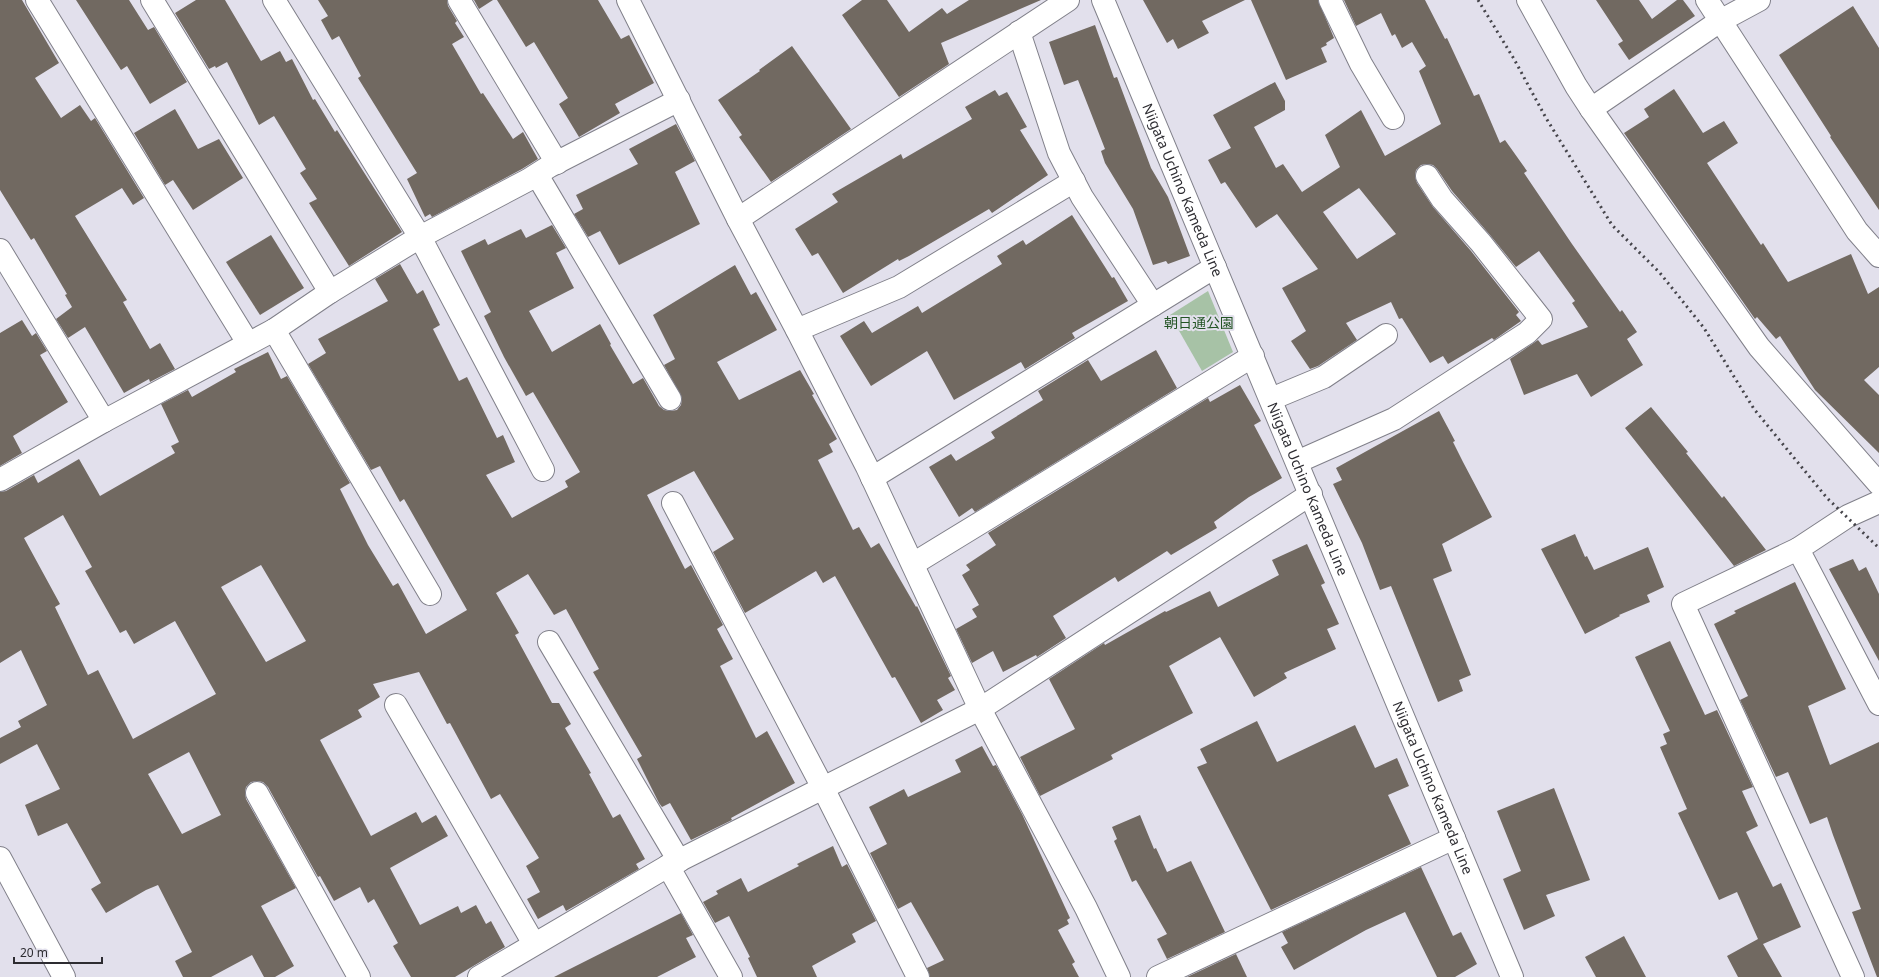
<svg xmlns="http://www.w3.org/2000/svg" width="1879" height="977" font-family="'Noto Sans','Noto Sans JP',sans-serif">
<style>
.green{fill:#a7c2a6}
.building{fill:#716961;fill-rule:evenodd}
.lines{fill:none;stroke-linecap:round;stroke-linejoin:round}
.street-casing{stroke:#81808a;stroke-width:24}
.secondary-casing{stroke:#81808a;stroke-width:24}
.primary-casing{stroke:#81808a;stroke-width:24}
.street{stroke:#fff;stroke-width:22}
.secondary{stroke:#fff;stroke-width:22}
.primary{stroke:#fff;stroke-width:22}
.rail{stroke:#45444a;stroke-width:3;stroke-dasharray:2 4;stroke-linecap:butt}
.labels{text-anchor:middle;stroke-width:4;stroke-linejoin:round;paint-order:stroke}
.street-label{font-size:14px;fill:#2d2c31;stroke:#e2e0ec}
.park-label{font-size:14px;fill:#235424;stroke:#e2e0ec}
</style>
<rect width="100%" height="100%" fill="#e2e0ec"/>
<!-- green -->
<path class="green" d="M1208,291L1233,352L1202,371L1170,315Z"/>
<!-- building -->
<g class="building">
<path d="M0,0H22L59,63L35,78L61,118L80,105L91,121L95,118L144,198L133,205L122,188L75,216L127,300L123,302L150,349L160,343L175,369L150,382L149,379L124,393L85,327L68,338L56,319L72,307L65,295L67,294L34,238L31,240L0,190Z"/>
<path d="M76,0H129L148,30L154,27L187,82L150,104L127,66L121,70Z"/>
<path d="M196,0H225L261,61L280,51L286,62L292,59L313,100L315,99L335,132L337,130L402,232L349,266L309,203L317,199L300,173L306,169L274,116L259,125L227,62L216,68L215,66L209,69L175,13Z"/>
<path d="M318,0H447L448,6L457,21L455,23L464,37L452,44L481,94L483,93L513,139L523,132L538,159L522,169L432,217L430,214L425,217L407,179L417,173L358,78L361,76L339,36L332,40L321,20L328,16Z"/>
<path d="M474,0H493L479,9Z"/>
<path d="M497,0H598L621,39L629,35L654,83L615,104L620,113L579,137L559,104L568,98L534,42L526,47Z"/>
<path d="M862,0H887L909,32L942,8L947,14L969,0H1041L941,43L949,64L899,97L842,15Z"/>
<path d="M1143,0H1245L1202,21L1209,33L1178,49L1173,39L1167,43Z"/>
<path d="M1251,0H1318L1334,38L1326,43L1327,45L1321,48L1327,62L1286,80Z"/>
<path d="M1344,0H1425L1445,39L1447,38L1474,96L1479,94L1500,143L1505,140L1527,171L1524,173L1572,244L1620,312L1622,310L1637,332L1627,339L1643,365L1591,397L1577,374L1524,395L1510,359L1538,340L1542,345L1588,327L1572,303L1575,301L1539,251L1516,267L1490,235L1452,191L1437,169L1433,165L1427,164L1421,165L1416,170L1415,176L1417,183L1433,207L1471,251L1519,312L1516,315L1521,321L1494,340L1492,338L1448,364L1443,356L1430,363L1402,318L1399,319L1391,302L1346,323L1357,340L1318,366L1310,369L1291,341L1306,331L1282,288L1318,269L1277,214L1256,228L1225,182L1221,184L1208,160L1231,148L1213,115L1275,82L1285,101V110L1254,127L1276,168L1283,164L1302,192L1340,167L1325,135L1361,110L1385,156L1441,124L1419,71L1426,66L1412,42L1402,48L1395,34L1392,36L1381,13L1356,26ZM1359,188L1396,234L1357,259L1323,212Z"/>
<path d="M1596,0H1639L1652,19L1677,0H1683L1695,16L1629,60L1618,44L1623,41Z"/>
<path d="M1853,6L1879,48V210L1830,137L1831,136L1779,55Z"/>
<path d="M1095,25L1114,78L1117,77L1151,168L1168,197L1190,256L1168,264L1166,261L1153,265L1133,209L1105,163L1101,151L1105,149L1078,80L1064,85L1049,42Z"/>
<path d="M792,46L851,129L771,182L739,137L742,135L718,100L760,71L759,70Z"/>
<path d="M1674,89L1703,133L1724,121L1738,143L1707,163L1761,245L1763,243L1788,282L1851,254L1868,294L1879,287V367L1864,380L1879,395V453L1815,390L1780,336L1776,339L1757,317L1755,319L1624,133L1649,117L1644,109Z"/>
<path d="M995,90L999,96L1007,92L1027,127L1020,130L1048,175L992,213L989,209L909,256L899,261L898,259L843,293L818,253L812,256L795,229L838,202L832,194L901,154L903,159L972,119L965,107Z"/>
<path d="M175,109L198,149L219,139L243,178L193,210L173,180L165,185L134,133Z"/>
<path d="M676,124L695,161L675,172L700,224L619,265L600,231L588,237L574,214L583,209L576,195L638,164L629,149Z"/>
<path d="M1072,215L1112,278L1114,277L1128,301L1072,333L1075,338L1025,369L1021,362L954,400L927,351L871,386L840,336L864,321L872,333L918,306L922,313L1002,264L997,256L1023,240L1026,245Z"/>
<path d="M552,225L566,248L556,253L574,288L529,311L552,352L600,324L611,344L610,345L633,384L643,378L659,406L664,410L670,411L677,410L681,405L682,398L664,365L675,359L653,315L735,265L751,295L756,292L777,330L717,362L739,400L800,370L814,394L812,395L837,439L829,444L833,452L818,460L853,530L859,527L871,548L879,543L916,607L917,606L951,676L948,678L955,690L937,700L943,710L921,723L895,677L892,678L835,576L823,583L816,571L745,613L713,552L734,539L694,471L647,495L685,569L691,565L723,625L717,629L733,659L720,666L756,738L767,731L795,783L731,818L732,820L691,840L670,803L662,807L659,803L637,759L642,756L593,672L599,669L566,609L554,615L528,574L496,593L519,633L515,635L552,703H559L571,724L565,728L591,773L589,774L613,818L620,814L645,859L636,864L639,869L566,911L563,905L538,919L527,899L540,892L526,866L539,858L500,794L491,799L450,723L447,724L419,672L373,684L380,697L358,710L362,717L320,740L371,836L416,812L422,823L436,815L448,836L390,868L420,925L458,906L461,913L476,905L486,924L491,921L505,947L455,977H411L393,946L398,943L374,899L368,903L360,887L334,901L320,876L318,877L268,787L263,782L257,781L251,782L246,787L245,792L246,799L296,888L261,906L294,966L275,977H264L252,955L211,977H183L175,961L192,952L158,885L146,890L106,913L91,889L101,883L67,823L38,836L25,805L60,789L37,744L0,764V738L21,727L18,721L47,705L21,650L0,663V492L6,491L34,475L38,483L79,459L100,496L175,453L171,446L179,442L161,404L188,390L192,397L236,372L234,369L268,352L281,379L287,376L350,483L340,489L368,545L393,586L398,583L426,634L467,610L404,499L400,502L380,466L371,470L308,364L326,353L318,339L388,301L375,279L400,264L417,294L423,290L440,325L433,329L459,381L467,377L497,438L503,435L515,462L486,475L512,518L568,487L565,481L580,472L533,392L526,396L504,357L484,316L491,312L461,251L485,239L488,245L521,229L526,238ZM63,515L92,567L85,571L120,633L126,630L134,644L175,621L216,694L133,739L98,670L88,675L55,607L60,604L24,538ZM261,565L306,641L266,662L221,587ZM189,752L221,815L182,834L148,774Z"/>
<path d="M271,235L304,288L260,315L226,262Z"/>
<path d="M22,320L32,336L36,333L47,351L40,355L68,402L13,436L22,453L0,466V333Z"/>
<path d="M1156,350L1177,388L975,512L972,508L959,517L929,467L951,454L956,461L995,438L991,432L1043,400L1038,391L1088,360L1101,381Z"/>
<path d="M1240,385L1261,421L1254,425L1282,478L1249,497L1214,522L1217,528L1171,555L1167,551L1118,582L1115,577L1053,616L1066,638L1037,657L1036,655L1003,672L993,651L972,663L956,629L977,617L972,609L979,605L962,575L970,570L966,565L996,545L988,533L1208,398L1210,402Z"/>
<path d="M1651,407L1688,452L1686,453L1722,498L1724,496L1766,550L1734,566L1625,428Z"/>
<path d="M1439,411L1455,441L1453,442L1463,462L1492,517L1442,544L1452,571L1433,579L1471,675L1459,680L1463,691L1438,702L1391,586L1380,590L1362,543L1333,484L1342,480L1336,468Z"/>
<path d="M1575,534L1585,557L1587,556L1594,570L1648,547L1664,587L1647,595L1650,602L1619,615L1620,616L1585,634L1541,549Z"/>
<path d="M1307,544L1325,583L1321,585L1339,624L1327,629L1336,649L1284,673L1287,678L1254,697L1220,637L1169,666L1193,713L1111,755L1113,759L1040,796L1020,757L1075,729L1049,679L1104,643L1105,645L1165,611L1166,612L1210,591L1218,607L1279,575L1272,560Z"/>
<path d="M1853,559L1859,571L1866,567L1879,594V661L1829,569Z"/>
<path d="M1795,582L1846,689L1808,706L1830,765L1879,742V977H1877L1852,912L1861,909L1833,835L1827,817L1810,824L1788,772L1776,777L1740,700L1748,696L1714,624L1736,613L1734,611Z"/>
<path d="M1670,641L1705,715L1717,710L1753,787L1742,791L1758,826L1746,832L1773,887L1781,883L1801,927L1763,944L1782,977H1738L1727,956L1758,939L1737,892L1719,900L1678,813L1687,809L1660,747L1667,744L1663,734L1670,731L1635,657Z"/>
<path d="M1257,721L1277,762L1355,725L1375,768L1397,758L1409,786L1388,795L1411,844L1271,910L1197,767L1207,763L1200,749Z"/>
<path d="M982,746L993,766L996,765L1022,814L1070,918L1067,920L1069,924L1058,930L1075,962L1072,964L1079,977H930L927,968L944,960L911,902L898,909L870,853L887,844L869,807L904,789L908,797L961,772L955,760Z"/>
<path d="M1554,788L1590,880L1546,895L1555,916L1524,930L1503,879L1521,871L1497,811Z"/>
<path d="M1140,815L1154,849L1156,848L1167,872L1191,861L1225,932L1167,959L1157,939L1167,934L1136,880L1132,882L1114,841L1117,839L1112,827Z"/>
<path d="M833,846L842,867L847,864L876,921L852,934L856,942L812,966L817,977H757L748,958L750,957L729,916L715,923L703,902L718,894L716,891L741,878L748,892L799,866L797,864Z"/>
<path d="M1421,867L1453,936L1461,932L1477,964L1455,977H1437L1405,912L1366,930L1294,970L1281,947L1288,943L1282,932Z"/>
<path d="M681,913L693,935L686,938L696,957L657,977H554Z"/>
<path d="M1624,936L1646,977H1596L1585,957Z"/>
<path d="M1236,954L1247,977H1187Z"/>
</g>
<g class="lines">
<defs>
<g id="street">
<path d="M37,0L248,343"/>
<path d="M152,0L330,292"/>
<path d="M274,0L420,237L543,470"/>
<path d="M459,0L557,163"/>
<path d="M628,0L738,219L797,330L867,467L980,709L1086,908L1119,977"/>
<path d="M1330,0L1361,64L1393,118"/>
<path d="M1528,0L1576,86L1591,109L1759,347L1879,484"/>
<path d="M1707,0L1857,231L1879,256"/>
<path d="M1019,32L1059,153L1082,197L1153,305"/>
<path d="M1591,109L1720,21L1759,0"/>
<path d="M537,175L670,399"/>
<path d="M738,219L1068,0"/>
<path d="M0,250L104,421"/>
<path d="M274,330L430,594"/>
<path d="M797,330L899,287L1074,181"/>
<path d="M1271,399L1324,377L1386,335"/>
<path d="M1297,462L1394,419L1527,333L1541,319L1481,243L1442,199L1427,176"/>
<path d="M872,478L1215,267"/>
<path d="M0,480L104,421L274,330L330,292L420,237L528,180L550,166L679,100"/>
<path d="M1879,502L1848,516L1798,549L1879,704"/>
<path d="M673,503L823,788L918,977"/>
<path d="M1798,549L1683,604L1853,977"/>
<path d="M913,564L1253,356"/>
<path d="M549,642L679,861"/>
<path d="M396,705L534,944"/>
<path d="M257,793L359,977"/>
<path d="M668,866L731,977"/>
<path d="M479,977L668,866L980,709L1311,494"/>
<path d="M1158,977L1454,838"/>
</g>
<path id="secondary" d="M0,858L64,977"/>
<g id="primary">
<path id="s1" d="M1103,0L1512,977"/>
</g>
</defs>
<!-- street casing -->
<use href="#street" class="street-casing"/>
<!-- secondary casing -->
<use href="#secondary" class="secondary-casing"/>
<!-- primary casing -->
<use href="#primary" class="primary-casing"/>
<!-- street -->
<use href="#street" class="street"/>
<!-- secondary -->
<use href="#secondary" class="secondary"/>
<!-- primary -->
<use href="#primary" class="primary"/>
<!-- rail -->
<path class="rail" d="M1478,0L1514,59L1546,118L1612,225L1660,273L1704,328L1754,409L1827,498L1879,548"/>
</g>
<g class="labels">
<!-- street labels -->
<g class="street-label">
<text dy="5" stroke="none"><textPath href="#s1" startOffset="206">Niigata Uchino Kameda Line</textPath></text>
<text dy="5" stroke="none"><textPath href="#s1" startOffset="530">Niigata Uchino Kameda Line</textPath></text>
<text dy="5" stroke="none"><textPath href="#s1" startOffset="854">Niigata Uchino Kameda Line</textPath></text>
</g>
<!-- park labels -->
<g class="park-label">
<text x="1199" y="328">朝日通公園</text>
</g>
</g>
<!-- scale -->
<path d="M14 957v6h88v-6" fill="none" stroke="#2d2c31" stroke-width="2"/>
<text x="20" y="957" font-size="12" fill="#2d2c31" stroke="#e2e0ec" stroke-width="3" paint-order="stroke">20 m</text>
</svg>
